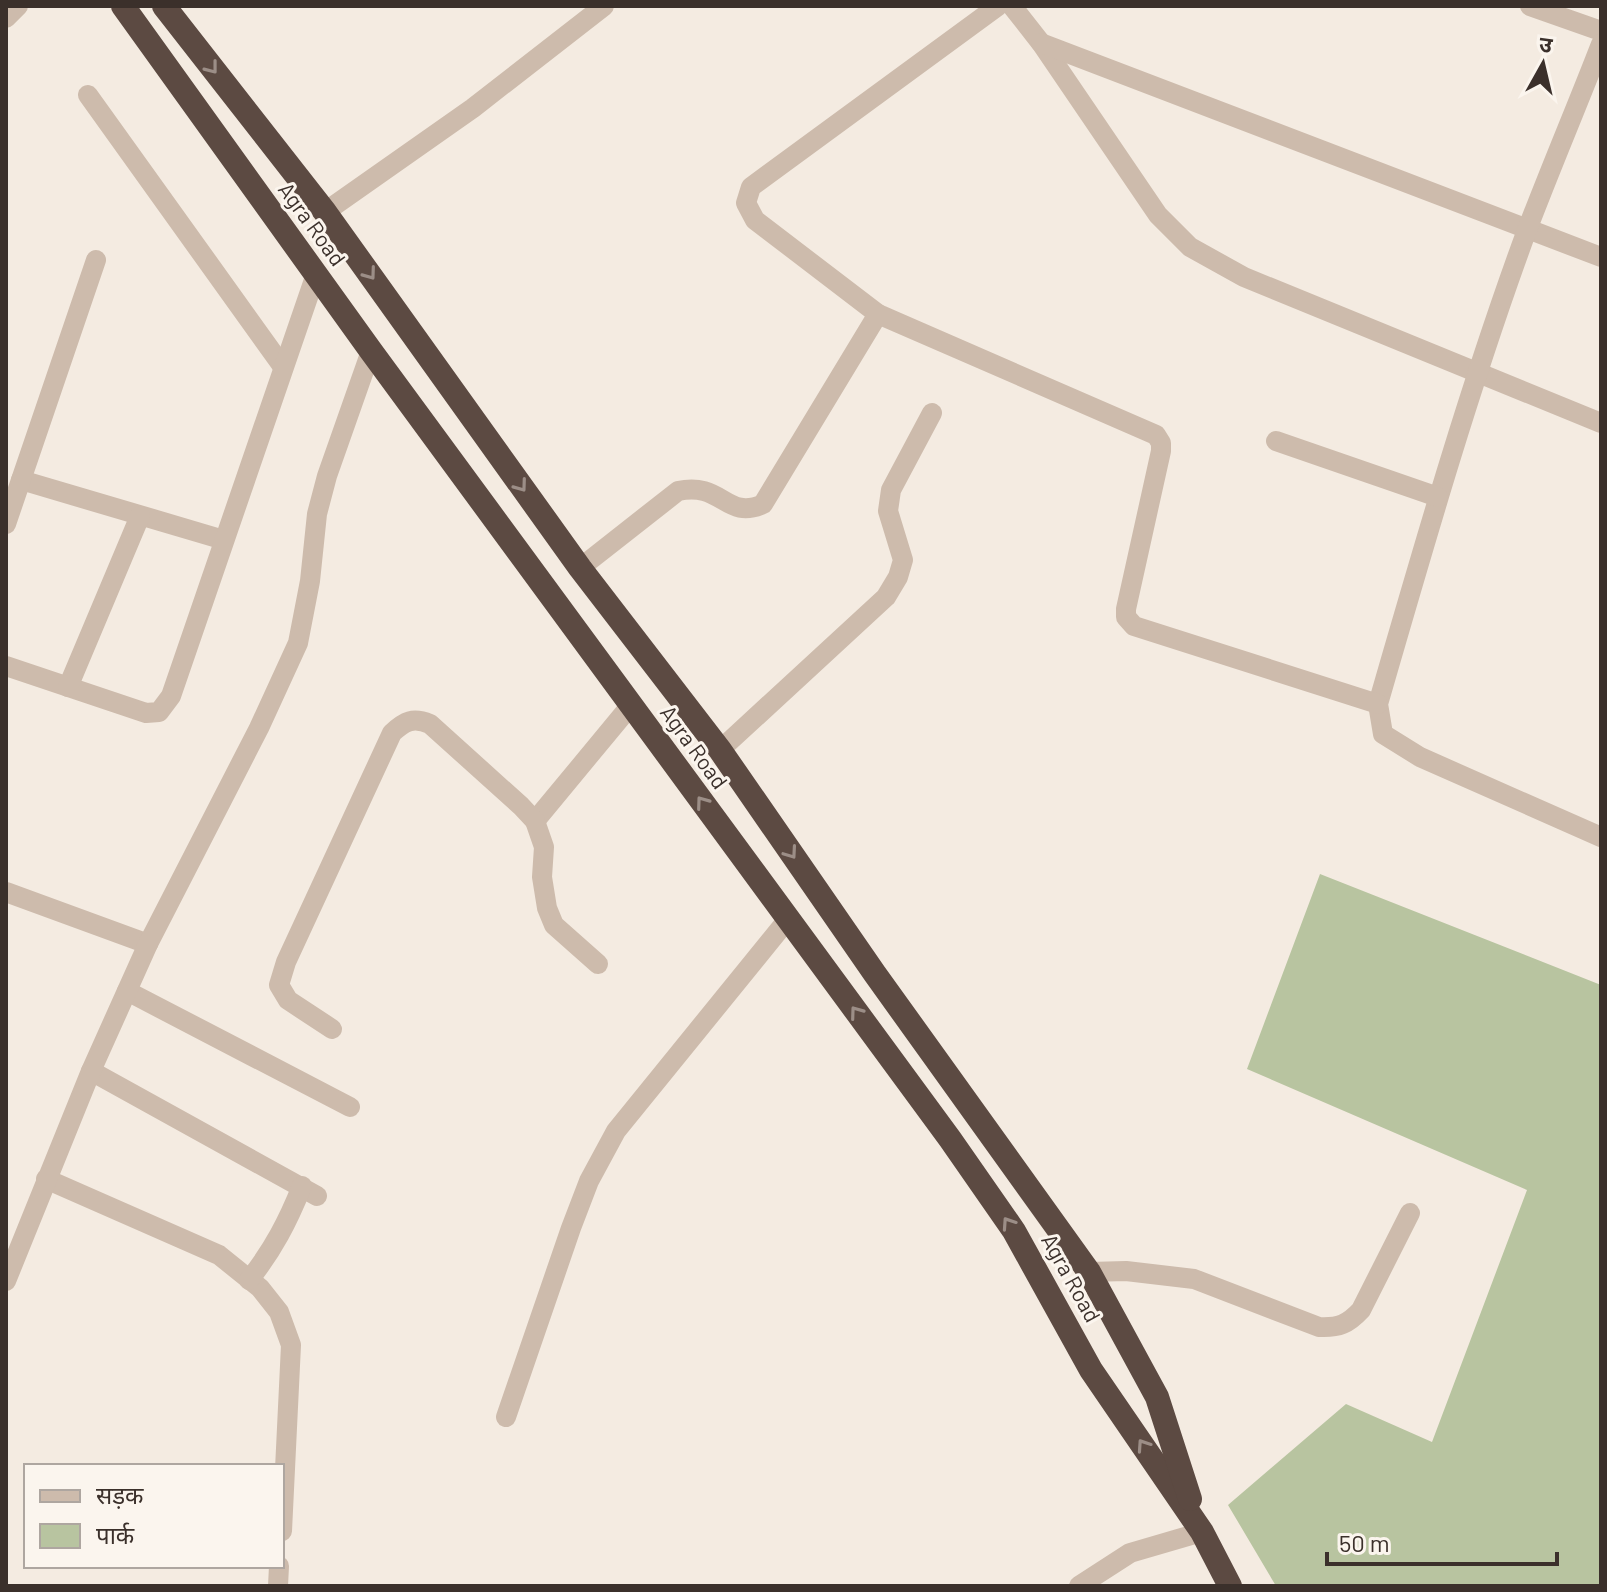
<svg xmlns="http://www.w3.org/2000/svg" width="1607" height="1592" font-family="Barlow,'Noto Sans Devanagari',sans-serif">
<style>
.green{fill:#b8c4a0}
.lines{fill:none;stroke-linecap:round;stroke-linejoin:round}
.minor{stroke:#cdbbac;stroke-width:20}
.highway{stroke:#5c4a42;stroke-width:24}
.oneway{stroke:#9c8e87}
.labels{text-anchor:middle;stroke-width:6;stroke-linejoin:round;paint-order:stroke}
.street-label{font-size:22px;fill:#3b302b;stroke:#fbf5ee}
</style>
<rect width="100%" height="100%" fill="#f4ebe1"/>
<!-- green -->
<path class="green" d="M1320,874L1601,985V1586H1276L1228,1505L1346,1404L1432,1442L1527,1190L1247,1069Z"/>
<g class="lines">
<!-- minor -->
<g class="minor">
<path d="M1012,6L1041,43L1158,215L1190,247L1244,277L1601,423"/>
<path d="M1530,6L1601,31"/>
<path d="M6,18L18,6"/>
<path d="M1041,43L1601,257"/>
<path d="M1601,44C1577,106 1551,167 1527,230C1470,385 1424,545 1378,704L1383,734L1420,757L1601,837"/>
<path d="M88,95L283,367"/>
<path d="M325,212L473,108L604,6"/>
<path d="M878,314L755,220L746,203L751,187L998,6"/>
<path d="M1276,441L1438,497"/>
<path d="M21,480L224,540"/>
<path d="M6,524L96,260"/>
<path d="M580,568L678,491C722,481 726,521 763,504L878,314L1156,435L1161,443V451L1126,609V617L1134,626L1378,704"/>
<path d="M6,666L146,713L159,712L171,696L316,274"/>
<path d="M68,687L140,516"/>
<path d="M720,750L886,597L898,577L903,560L888,511L891,490L932,413"/>
<path d="M535,821L631,705"/>
<path d="M6,892L148,944"/>
<path d="M127,991L350,1107"/>
<path d="M332,1029L288,1000L279,985L286,962L392,733C405,721 413,717 430,724L521,806L535,821L544,847L542,877L547,908L554,925L598,964"/>
<path d="M91,1071L317,1196"/>
<path d="M46,1179L219,1255L260,1288L279,1312L291,1345L282,1531"/>
<path d="M1089,1272L1126,1271L1194,1279L1319,1327C1339,1328 1348,1324 1361,1310L1410,1213"/>
<path d="M249,1280C273,1250 288,1221 302,1186"/>
<path d="M6,1281L91,1071L148,944L259,728L298,643L310,581L317,514L327,476L371,351"/>
<path d="M506,1417L571,1228L589,1181L616,1131L788,919"/>
<path d="M278,1586L279,1566"/>
<path d="M1079,1586L1130,1553L1202,1532"/>
</g>
<!-- highway -->
<g class="highway">
<path d="M123,6L371,351L950,1139L1014,1231L1091,1370L1202,1532L1230,1586"/>
<path d="M164,6L325,212L580,568L720,750L875,974L1089,1272L1157,1397L1190,1499"/>
</g>
</g>
<!-- one-way arrows -->
<defs><path id="oneway-chevron" d="M-2-3.5L2.5 0L-2 3.5" fill="none" stroke-width="1.6" stroke-linecap="round" stroke-linejoin="round" transform="scale(2)"/></defs>
<g class="oneway">
<use href="#oneway-chevron" transform="translate(212 68) rotate(52)"/>
<use href="#oneway-chevron" transform="translate(370 274) rotate(54)"/>
<use href="#oneway-chevron" transform="translate(521 486) rotate(54)"/>
<use href="#oneway-chevron" transform="translate(702 802) rotate(-126)"/>
<use href="#oneway-chevron" transform="translate(791 853) rotate(55)"/>
<use href="#oneway-chevron" transform="translate(856 1012) rotate(-126)"/>
<use href="#oneway-chevron" transform="translate(1008 1223) rotate(-124)"/>
<use href="#oneway-chevron" transform="translate(1143 1445) rotate(-124)"/>
</g>
<g class="labels">
<!-- street labels -->
<g class="street-label">
<text transform="translate(312 224) rotate(54)" y="8">Agra Road</text>
<text transform="translate(694 747) rotate(54)" y="8">Agra Road</text>
<text transform="translate(1071 1278) rotate(61)" y="8">Agra Road</text>
</g>
</g>
<!-- border -->
<rect width="1607" height="1592" fill="none" stroke="#3b302b" stroke-width="16"/>
<!-- legend -->
<rect x="24" y="1464" width="260" height="104" fill="#fbf5ee" stroke="#aea6a0" stroke-width="2"/>
<rect x="40" y="1490" width="40" height="12" fill="#cdbbac" stroke="#aea6a0" stroke-width="2"/>
<text x="96" y="1504" font-size="24" fill="#3b302b">सड़क</text>
<rect x="40" y="1524" width="40" height="24" fill="#b8c4a0" stroke="#aea6a0" stroke-width="2"/>
<text x="96" y="1544" font-size="24" fill="#3b302b">पार्क</text>
<!-- north arrow -->
<g transform="translate(1543 64) rotate(8)" stroke="#fbf5ee" stroke-width="6" paint-order="stroke">
<path d="M0-6L14 30L0 20L-14 30Z" fill="#3b302b"/>
<text y="-12" font-size="22" font-weight="bold" text-anchor="middle" fill="#3b302b">उ</text>
</g>
<!-- scale -->
<path d="M1327 1552v12h230v-12" fill="none" stroke="#3b302b" stroke-width="4"/>
<text x="1339" y="1552" font-size="24" fill="#3b302b" stroke="#fbf5ee" stroke-width="6" paint-order="stroke">50 m</text>
</svg>
